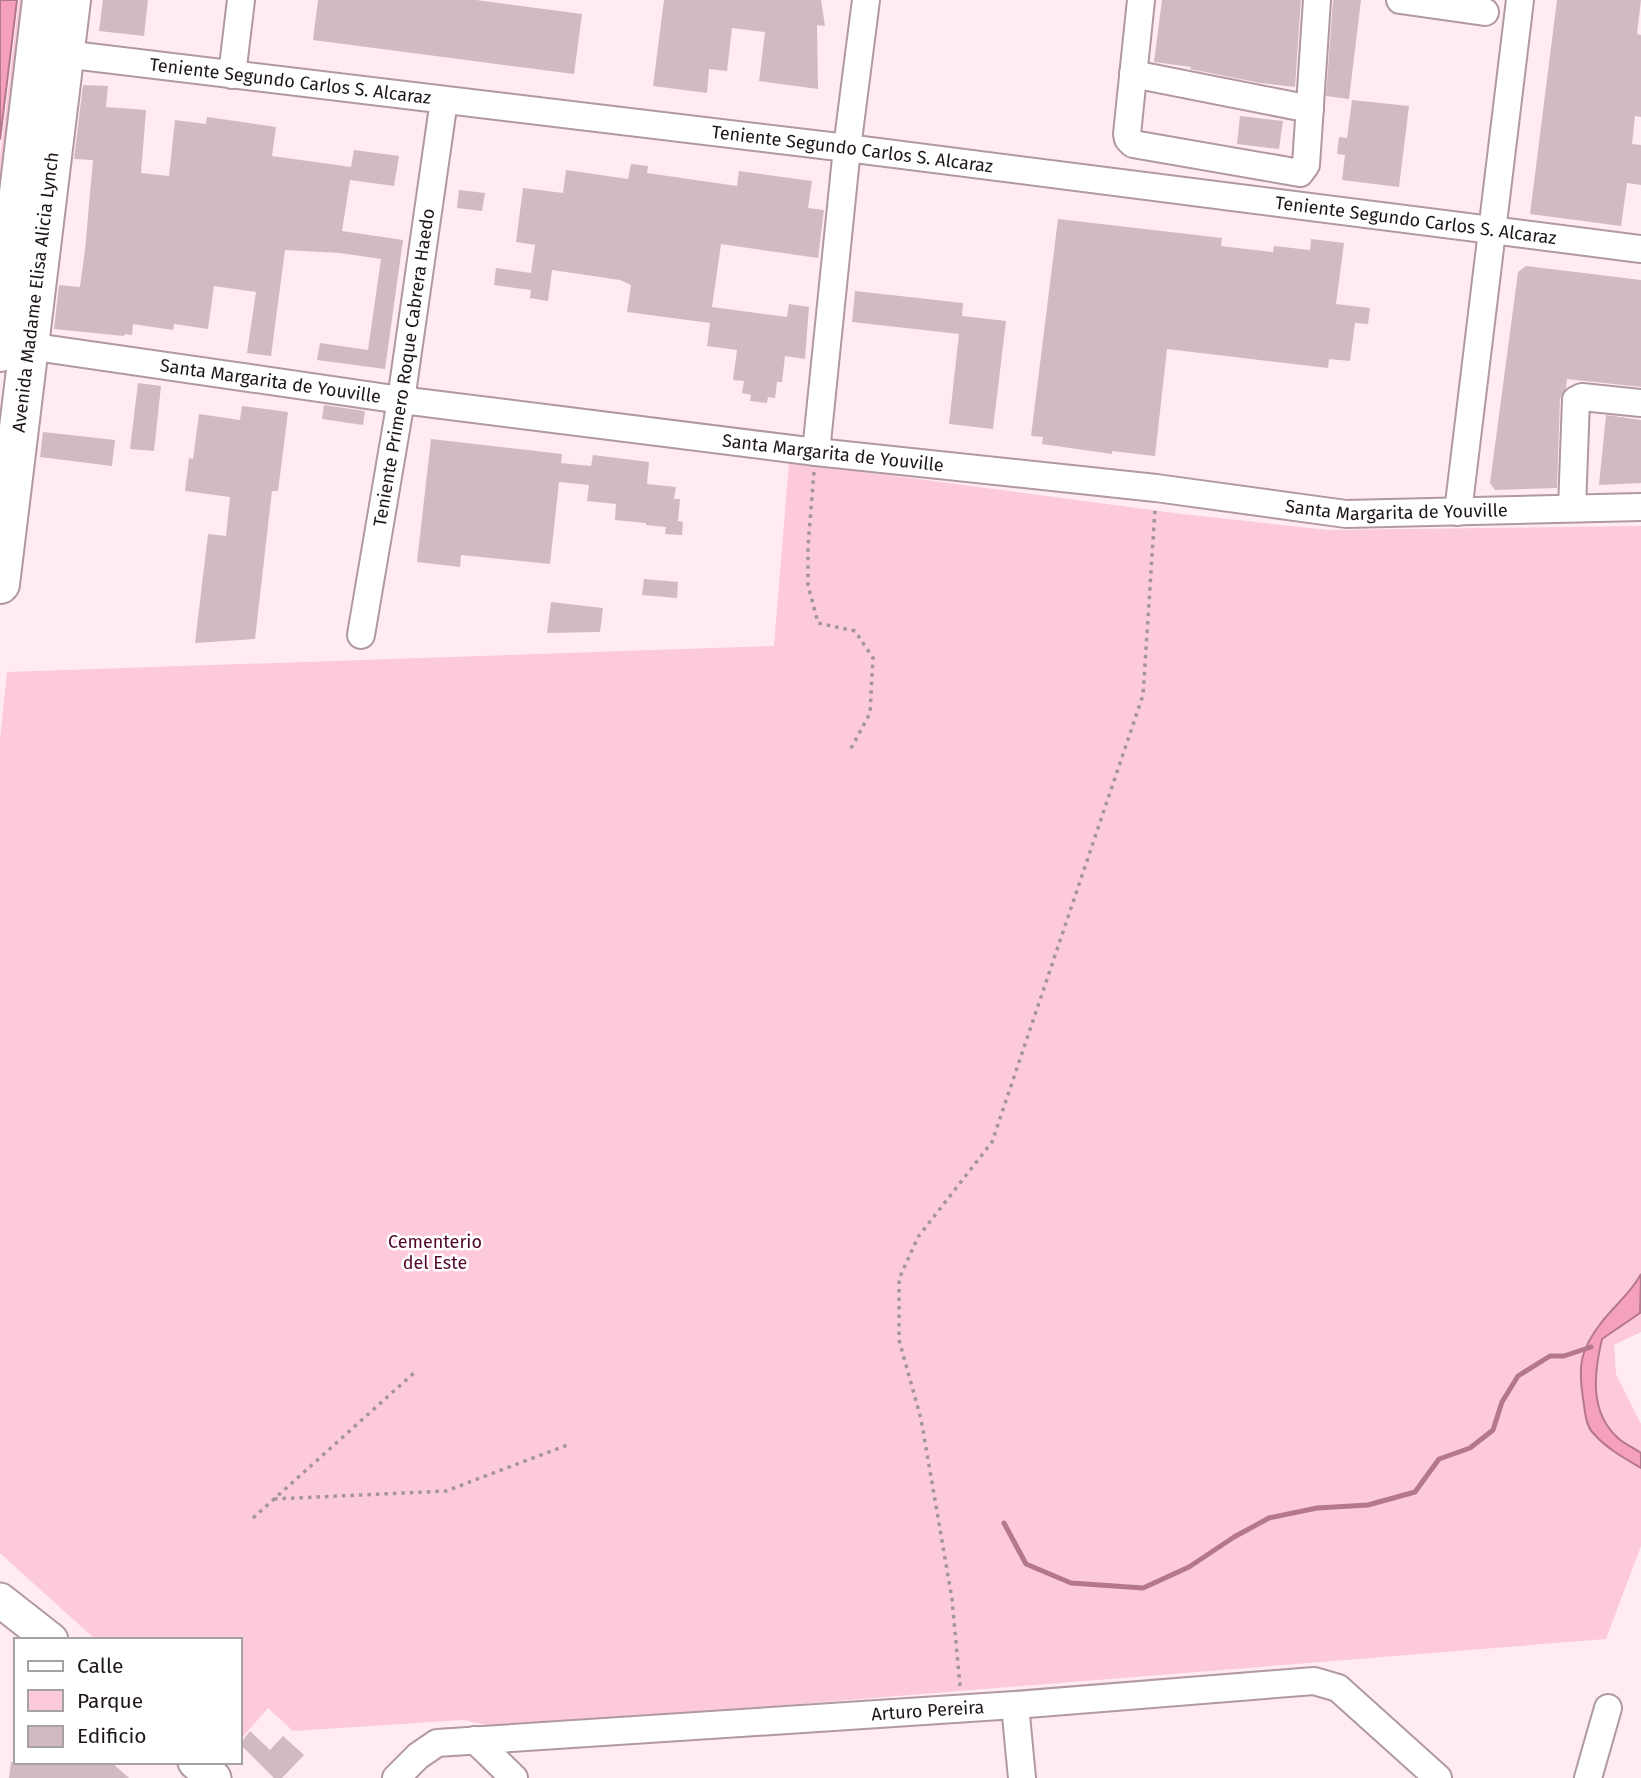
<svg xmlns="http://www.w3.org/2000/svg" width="1641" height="1778" font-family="'Fira Sans',sans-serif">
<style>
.green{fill:#fdcadb}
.water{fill:#f6a0c0;stroke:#b5778e;stroke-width:2}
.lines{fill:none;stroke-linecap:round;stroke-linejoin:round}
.stream{stroke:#b5778e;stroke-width:5}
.building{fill:#d2bac1}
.minor-casing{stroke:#b099a0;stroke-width:30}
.major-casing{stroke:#b099a0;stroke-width:37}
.highway-casing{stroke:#b099a0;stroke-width:42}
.path{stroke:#a4959a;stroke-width:3.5;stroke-dasharray:3.5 5;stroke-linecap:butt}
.minor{stroke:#fff;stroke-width:26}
.major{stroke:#fff;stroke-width:33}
.highway{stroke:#fff;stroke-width:38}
.labels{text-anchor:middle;stroke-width:5;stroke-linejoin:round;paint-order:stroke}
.street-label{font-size:18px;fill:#1e1619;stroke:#fff}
.park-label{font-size:18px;fill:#51052c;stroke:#fff}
</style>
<rect width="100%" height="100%" fill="#ffebf1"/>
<!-- green -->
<g class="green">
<path d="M19,0H31L0,251V158Z"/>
<path d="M789,462L1182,514L1328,530L1641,526V1332L1614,1345L1616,1374L1641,1424V1546L1606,1639L501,1728L463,1720L293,1731L268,1708L240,1740V1640H96L0,1553V739L7,672L774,646Z"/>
</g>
<!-- water -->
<g class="water">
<path d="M0,0H17L0,140Z"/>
<path d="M1641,1274L1640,1313L1602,1339C1594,1373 1589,1412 1618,1438C1624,1444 1634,1448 1641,1453V1468C1624,1458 1606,1448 1593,1433C1585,1424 1585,1410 1583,1398C1578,1366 1580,1350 1601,1323C1614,1306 1631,1293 1641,1274Z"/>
</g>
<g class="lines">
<!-- stream -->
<path class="stream" d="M1004,1523L1026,1564L1071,1583L1143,1588L1189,1567L1234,1537L1269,1518L1317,1508L1368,1505L1415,1492L1439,1459L1470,1448L1493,1430L1502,1402L1518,1376L1550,1356H1564L1591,1347"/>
</g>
<!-- building -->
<g class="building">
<path d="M103,0H148L144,36L99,31Z"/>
<path d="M318,0H476L582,14L574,74L313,40Z"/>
<path d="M664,0H821L825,26L817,25L818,89L759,81L765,32L732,28L727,71L709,69L707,93L653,86Z"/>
<path d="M1162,0H1301L1295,87L1260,83L1190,69L1191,67L1154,62Z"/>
<path d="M1333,0H1361L1349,99L1326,96Z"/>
<path d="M1557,0H1641L1637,34L1641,35V117L1635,116L1632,144L1641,145V185L1627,183L1621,226L1530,214Z"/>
<path d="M83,85L108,86L106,107L146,110L141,173L169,176L175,120L206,124L207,117L276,127L272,156L351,167L354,150L399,156L394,186L350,180L342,231L403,240L385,369L317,360L320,343L368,350L381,259L340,253L285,250L271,356L247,353L256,292L214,286L208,329L174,324L173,330L133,324L132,335L125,334L124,336L54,329L59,285L80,287L85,250L93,160L74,159Z"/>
<path d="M1352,100L1409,106L1399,187L1342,180L1345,155L1337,154L1339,137L1347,138Z"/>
<path d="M1240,116L1283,121L1279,149L1237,144Z"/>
<path d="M631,164L648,166L647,173L737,186L739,171L812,181L808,208L824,210L818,258L721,244L712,307L787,317L789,304L809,307L805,359L785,356L782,382H777L775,398L768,397L767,403L750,401L751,395L742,393L744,381L733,380L737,350L707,346L710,323L627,312L631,285L620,280L552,270L548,301L530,298L531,290L494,285L496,268L531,273L535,245L516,242L523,188L563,193L566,170L628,179Z"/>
<path d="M459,190L485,193L482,211L457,208Z"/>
<path d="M1058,219L1222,238L1221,246L1273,252L1274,246L1310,250L1311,239L1344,243L1336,304L1370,308L1368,324L1355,323L1350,361L1329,359L1328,368L1167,349L1155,456L1112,451V454L1042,444L1043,437L1031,436Z"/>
<path d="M1526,266L1641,280V387L1567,379L1566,388L1560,399L1557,488L1495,490L1490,483L1518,272Z"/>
<path d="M855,291L963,303L962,316L1006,321L993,429L949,424L959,334L852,322Z"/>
<path d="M138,383L161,386L154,451L130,449Z"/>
<path d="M324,405L365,411L363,425L322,419Z"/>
<path d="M242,406L288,412L278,491H272L255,639L195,643L208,534L226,536L230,497L185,491L189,458L193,459L199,414L240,420Z"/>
<path d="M1606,415L1641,420V483L1599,485Z"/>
<path d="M43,432L115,440L112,466L40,457Z"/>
<path d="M431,439L562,454L561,463L591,466L593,455L649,462L647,484L676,487L674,499H680L678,521L683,522L682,535L665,534L666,527L646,525V523L615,520L616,504L587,501L589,485L559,482L550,564L461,555L460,567L417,562Z"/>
<path d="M644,579L678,582L677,598L642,595Z"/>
<path d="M551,602L603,608L600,632L547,633Z"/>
<path d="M250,1731L270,1750L283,1736L304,1755L282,1778H274L240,1744Z"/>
<path d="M11,1762H111L129,1778H9Z"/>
</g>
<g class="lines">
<defs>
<g id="minor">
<path d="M1141,0L1127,134L1128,139L1133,144L1300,173L1306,165L1317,0"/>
<path d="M1400,0L1485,12"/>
<path id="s1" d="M64,54L847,148L1641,249"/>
<path d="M1133,74L1310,109"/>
<path d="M232,75L241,0"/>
<path id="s2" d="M28,346L401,400L816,452L1156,488L1346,514L1641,507"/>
<path d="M816,452L847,148L866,0"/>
<path d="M1572,508L1576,400L1582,397L1641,403"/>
<path d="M1458,512L1520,0"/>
<path id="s3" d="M361,635L401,400L444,100"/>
<path d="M1015,1705L1022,1778"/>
<path d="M475,1740L514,1778"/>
<path id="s4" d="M396,1778L418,1756L437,1743L1015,1705L1314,1681L1338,1688L1438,1778"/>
<path d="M1588,1778L1608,1708"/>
</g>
<g id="major">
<path d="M0,1600L51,1640"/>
<path d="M195,1762L214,1778"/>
</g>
<g id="highway">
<path d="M0,352L42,0"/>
<path id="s5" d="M0,584L71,0"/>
</g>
</defs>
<!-- minor casing -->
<use href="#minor" class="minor-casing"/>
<!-- major casing -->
<use href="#major" class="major-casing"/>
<!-- highway casing -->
<use href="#highway" class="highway-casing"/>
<!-- path -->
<g class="path">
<path d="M814,472L808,546V585L818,623L855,631L873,658L870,713L849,752"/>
<path d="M274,1499L446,1491L570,1444"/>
<path d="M253,1518L415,1372"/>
<path d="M960,1686L952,1599L921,1419L899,1340V1279L918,1237L992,1142L1143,695L1155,510"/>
</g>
<!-- minor -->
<use href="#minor" class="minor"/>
<!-- major -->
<use href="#major" class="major"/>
<!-- highway -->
<use href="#highway" class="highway"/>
</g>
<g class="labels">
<!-- street labels -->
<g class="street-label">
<text dy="6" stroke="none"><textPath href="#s1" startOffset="228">Teniente Segundo Carlos S. Alcaraz</textPath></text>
<text dy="6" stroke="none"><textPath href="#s1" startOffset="794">Teniente Segundo Carlos S. Alcaraz</textPath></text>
<text dy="6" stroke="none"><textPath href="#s1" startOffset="1362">Teniente Segundo Carlos S. Alcaraz</textPath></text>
<text dy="6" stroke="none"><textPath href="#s5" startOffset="294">Avenida Madame Elisa Alicia Lynch</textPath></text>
<text dy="6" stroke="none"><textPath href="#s3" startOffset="271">Teniente Primero Roque Cabrera Haedo</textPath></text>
<text dy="6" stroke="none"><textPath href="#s2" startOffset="245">Santa Margarita de Youville</textPath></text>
<text dy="6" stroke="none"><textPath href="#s2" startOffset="812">Santa Margarita de Youville</textPath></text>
<text dy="6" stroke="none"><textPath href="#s2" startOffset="1379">Santa Margarita de Youville</textPath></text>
<text dy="6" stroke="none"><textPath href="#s4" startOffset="546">Arturo Pereira</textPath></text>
</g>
<!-- park labels -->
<g class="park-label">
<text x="435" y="1248">Cementerio<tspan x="435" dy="21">del Este</tspan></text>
</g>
</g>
<!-- legend -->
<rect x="14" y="1638" width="228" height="126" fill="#ffffff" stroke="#a5a2a3" stroke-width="2"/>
<rect x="28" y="1661" width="35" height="10" fill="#ffffff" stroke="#a5a2a3" stroke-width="2"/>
<text x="77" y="1673" font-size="21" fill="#1e1619">Calle</text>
<rect x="28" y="1690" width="35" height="21" fill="#fdcadb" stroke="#a5a2a3" stroke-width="2"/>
<text x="77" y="1708" font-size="21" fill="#1e1619">Parque</text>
<rect x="28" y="1726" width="35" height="21" fill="#d2bac1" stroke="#a5a2a3" stroke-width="2"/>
<text x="77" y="1743" font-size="21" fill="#1e1619">Edificio</text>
</svg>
